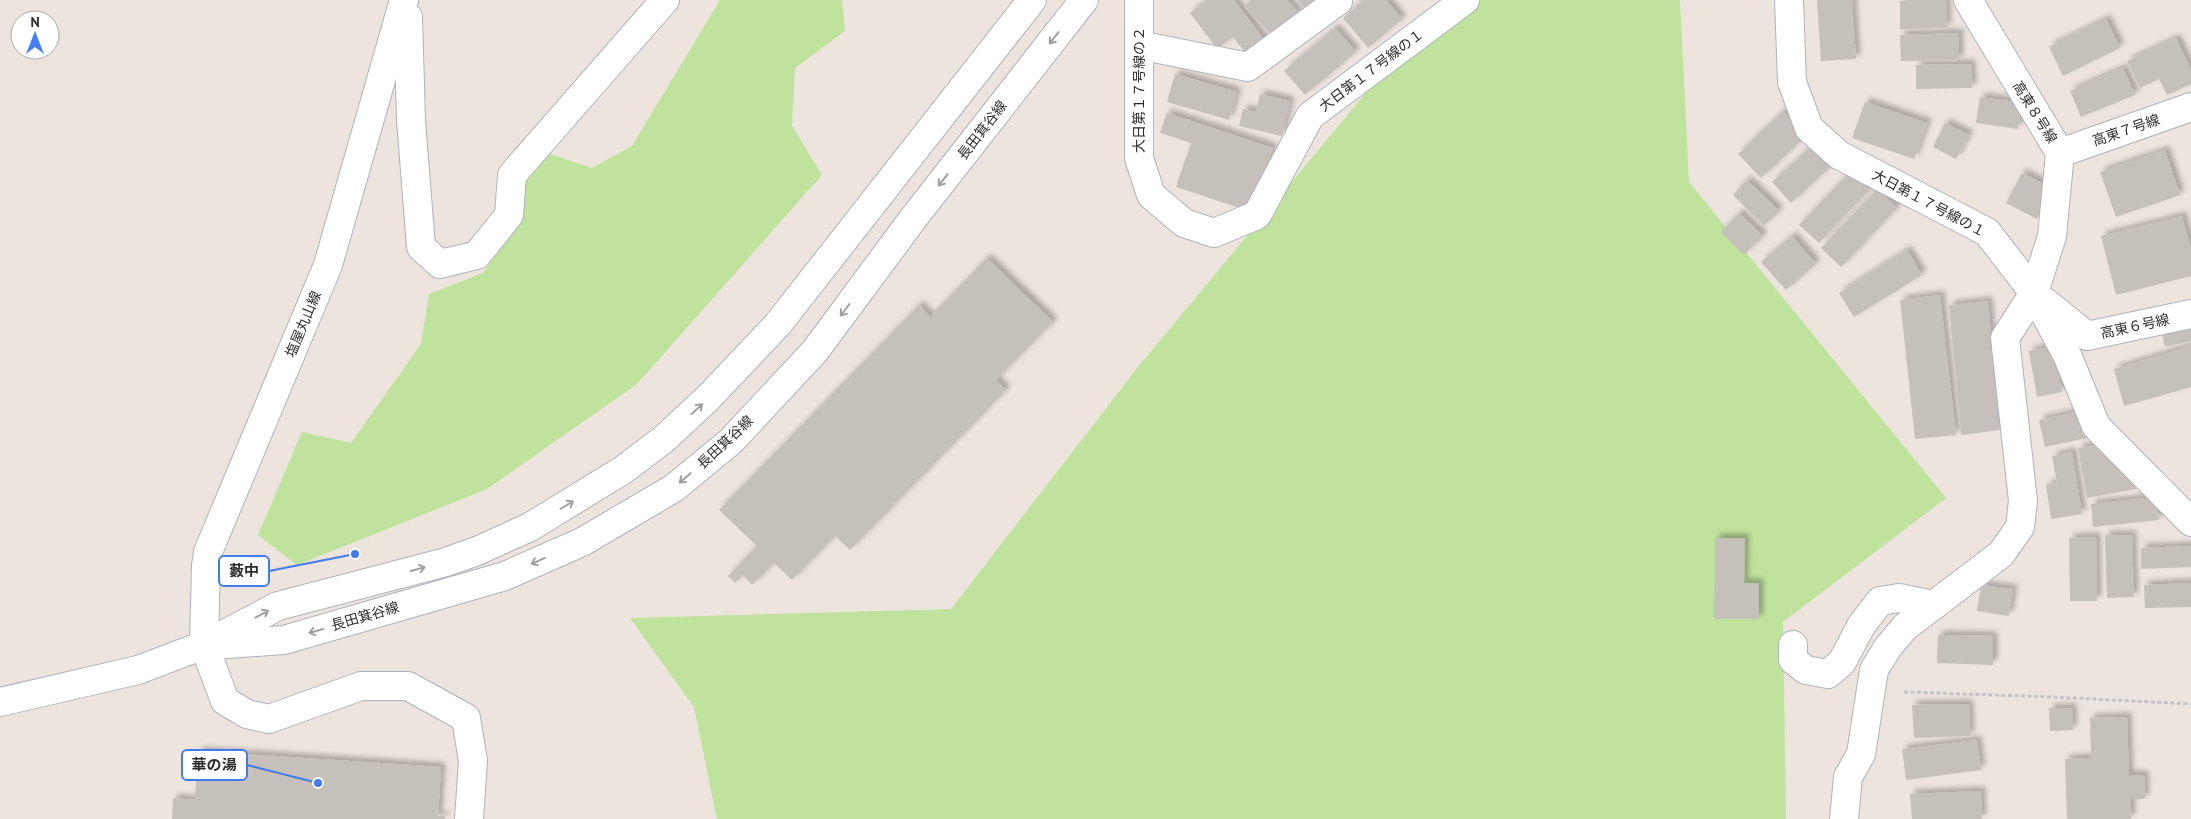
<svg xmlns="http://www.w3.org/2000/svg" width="2191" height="819" font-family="'PT Sans','Noto Sans JP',sans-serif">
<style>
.green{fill:#bfe29c}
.building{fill:#c6c0ba;filter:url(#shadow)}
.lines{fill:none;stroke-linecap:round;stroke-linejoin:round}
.minor-casing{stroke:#aeb3bc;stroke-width:30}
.path{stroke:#c4c4c4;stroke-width:3;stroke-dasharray:4 2.5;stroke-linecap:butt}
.minor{stroke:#fff;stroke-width:28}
.oneway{stroke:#a0a0a0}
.labels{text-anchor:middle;stroke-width:5;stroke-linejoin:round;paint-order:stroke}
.street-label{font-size:14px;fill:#2c2c2c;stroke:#fff}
.leader{fill:none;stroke:#417bed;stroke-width:2}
.callout-dot{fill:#417bed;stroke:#fff;stroke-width:2}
.callout{fill:#fff;stroke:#417bed;stroke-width:2}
.callout-label{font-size:15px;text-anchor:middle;font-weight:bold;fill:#2c2c2c}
</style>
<defs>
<filter id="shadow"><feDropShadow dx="4.5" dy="-4.5" stdDeviation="2.5" flood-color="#0004"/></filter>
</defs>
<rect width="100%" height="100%" fill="#ede4de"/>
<!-- green -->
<g class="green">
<path d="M720,0H842L845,31L795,68L792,126L822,175L637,384L487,489L297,565L258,535L302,432L351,443L421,344L429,294L483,273L523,217L520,183L547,153L592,168L632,146Z"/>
<path d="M1443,0H1680L1689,182L1946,498L1783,622L1786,819H717L694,707L630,618L951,609L1138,367Z"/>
</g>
<!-- building -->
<g class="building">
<path d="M1207,0H1234L1268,45L1250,59L1233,37L1217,49L1190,13Z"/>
<path d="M1251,0H1287L1299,13L1273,37L1244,6Z"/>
<path d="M1297,0H1322L1307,12Z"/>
<path d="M1364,0H1386L1402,19L1368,48L1343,18Z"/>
<path d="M1817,0H1852L1856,59L1821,61Z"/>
<path d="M1946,0L1947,28L1900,29V1Z"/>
<path d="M2106,19L2120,48L2063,76L2049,47Z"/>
<path d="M1335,28L1356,52L1305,95L1284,71Z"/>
<path d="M1959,33V60L1901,61L1900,35Z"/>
<path d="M2176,38L2191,70V84L2167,95L2159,79L2140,88L2127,61Z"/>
<path d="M1971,64L1972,88L1916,89V65Z"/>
<path d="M2123,68L2135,95L2081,117L2070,91Z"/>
<path d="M1175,74L1237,92L1229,120L1167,102Z"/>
<path d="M1260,94L1290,101L1282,136L1239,126L1243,109L1256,112Z"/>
<path d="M1980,97L2022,103L2018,129L1976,123Z"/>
<path d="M1865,102L1927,123L1914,159L1852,138Z"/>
<path d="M1783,111L1806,136L1761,178L1738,154Z"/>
<path d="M1167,113L1273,148L1252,212L1176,187L1191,143L1160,133Z"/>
<path d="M1945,123L1969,135L1956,159L1933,147Z"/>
<path d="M1812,146L1831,166L1791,203L1772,182Z"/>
<path d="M2165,150L2180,195L2116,217L2100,172Z"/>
<path d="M1850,172L1869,190L1819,243L1799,225Z"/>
<path d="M2022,173L2052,188L2037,219L2006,203Z"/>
<path d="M1747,180L1779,211L1764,226L1733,195Z"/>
<path d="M1877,189L1897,208L1841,267L1821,248Z"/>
<path d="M1739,213L1763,236L1744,255L1721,232Z"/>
<path d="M2182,216L2191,250V276L2116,295L2101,236Z"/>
<path d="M1792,236L1816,264L1786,290L1761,262Z"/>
<path d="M1907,250L1922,275L1854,317L1839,293Z"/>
<path d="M987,258L1053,322L996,380L1006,390L850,550L835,536L792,580L774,563L752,585L743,575L735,583L728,576L757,546L719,510L919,305L930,317Z"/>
<path d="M1940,295L1956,435L1915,439L1900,300Z"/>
<path d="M1988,301L2000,430L1961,435L1949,305Z"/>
<path d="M2191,319V341L2165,347L2160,326Z"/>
<path d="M2054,346L2062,392L2037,397L2029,351Z"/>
<path d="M2191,346V387L2124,406L2114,369Z"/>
<path d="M2081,411L2087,438L2045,447L2039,420Z"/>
<path d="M2102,444L2134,476L2136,489L2087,498L2078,448Z"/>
<path d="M2072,452L2082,514L2051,519L2046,485L2057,482L2052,456Z"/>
<path d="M2156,497L2159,520L2093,527L2091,504Z"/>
<path d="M2105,535H2132L2134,597L2107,598Z"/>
<path d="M2096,537L2097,601H2070L2069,538Z"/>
<path d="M1715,538H1745L1744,583H1759V619H1714Z"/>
<path d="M2191,546V567L2141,569V548Z"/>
<path d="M2191,583V607L2145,608L2144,585Z"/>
<path d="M1981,585L2013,589L2009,616L1977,611Z"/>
<path d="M1938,635L1993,636V665L1937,663Z"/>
<path d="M1969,704L1970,736L1914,738L1912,705Z"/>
<path d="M2049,708H2072L2073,730L2050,731Z"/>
<path d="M2127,717L2129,775H2144L2145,799H2131V819H2067L2065,759L2091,758L2090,718Z"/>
<path d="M1977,740L1981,770L1906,780L1902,749Z"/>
<path d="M198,751L441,767L438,816H445V819H172L173,798L195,800Z"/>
<path d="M1981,791L1982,819H1912L1910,794Z"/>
</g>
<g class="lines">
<defs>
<g id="minor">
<path d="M404,0L328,265L208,552L206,566L204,645L225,701L247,714L269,719L361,686H408L466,718L473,761L469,819"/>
<path d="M1139,0V158L1151,195L1184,223L1214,233L1257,215L1310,116L1465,0"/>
<path d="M1789,0L1792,82L1809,128L1839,155L1987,232L2034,293L2068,357L2096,426L2191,522"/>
<path d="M408,17L411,120L421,247L440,264L477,255L509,215L512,175L665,0"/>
<path d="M1139,45L1248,67L1338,1"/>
<path d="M2060,153L2191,107"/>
<path d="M2045,302L2087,336L2191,314"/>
<path d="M213,645L284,640L505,576L582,542L674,488L731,441L815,351L912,220L1084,0"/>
<path d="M1793,645V660L1806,670L1828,674L1842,662L1861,626L1880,601L1899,598L1934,605"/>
<path d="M0,702L138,670L204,645L278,606L446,562L477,551L530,527L623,470L664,439L708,398L778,324L1032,0"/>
<path d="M1844,819L1848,777L1861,754L1874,670L1888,647L1905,627L2001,554L2020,527L2023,501L2005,338L2034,293L2052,236L2060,153L1968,0"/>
</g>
</defs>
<!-- minor casing -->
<use href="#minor" class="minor-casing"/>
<!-- path -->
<path class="path" d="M1904,692L2053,697L2191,704"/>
<!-- minor -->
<use href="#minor" class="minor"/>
</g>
<!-- one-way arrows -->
<defs><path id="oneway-shaft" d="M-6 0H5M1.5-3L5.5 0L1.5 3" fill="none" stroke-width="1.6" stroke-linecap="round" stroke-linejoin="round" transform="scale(1.25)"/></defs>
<g class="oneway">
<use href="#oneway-shaft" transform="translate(1054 38) rotate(128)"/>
<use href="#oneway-shaft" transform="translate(943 180) rotate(128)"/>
<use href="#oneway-shaft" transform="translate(845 310) rotate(127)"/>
<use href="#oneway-shaft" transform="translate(697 409) rotate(-43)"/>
<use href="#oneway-shaft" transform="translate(685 478) rotate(140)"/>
<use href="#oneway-shaft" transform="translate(567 505) rotate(-30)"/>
<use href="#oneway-shaft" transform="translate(538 561) rotate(156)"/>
<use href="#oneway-shaft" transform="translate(418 569) rotate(-15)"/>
<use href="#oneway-shaft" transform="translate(262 614) rotate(-28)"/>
<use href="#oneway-shaft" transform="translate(316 631) rotate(164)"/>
</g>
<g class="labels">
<!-- street labels -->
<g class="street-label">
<text transform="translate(1371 70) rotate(-37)" y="5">大日第１７号線の１</text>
<text transform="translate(1139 90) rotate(-90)" y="5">大日第１７号線の２</text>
<text transform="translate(2035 112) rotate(58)" y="5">高東８号線</text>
<text transform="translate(982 130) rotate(-52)" y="5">長田箕谷線</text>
<text transform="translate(2126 130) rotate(-19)" y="5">高東７号線</text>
<text transform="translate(1929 203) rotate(28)" y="5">大日第１７号線の１</text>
<text transform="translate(303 324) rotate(-67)" y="5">塩屋丸山線</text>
<text transform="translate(2135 326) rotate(-12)" y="5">高東６号線</text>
<text transform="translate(725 442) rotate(-43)" y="5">長田箕谷線</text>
<text transform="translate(365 616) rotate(-16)" y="5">長田箕谷線</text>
</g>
</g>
<!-- callouts -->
<path class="leader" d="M355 554L269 571M318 783L247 765"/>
<g class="callout-dot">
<circle cx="355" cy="554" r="5"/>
<circle cx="318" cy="783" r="5"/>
</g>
<g class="callout">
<rect x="219" y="556" width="50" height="30" rx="5"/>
<rect x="182" y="750" width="65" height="30" rx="5"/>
</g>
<g class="callout-label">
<text x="244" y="576">藪中</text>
<text x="214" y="770">華の湯</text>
</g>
<!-- north arrow -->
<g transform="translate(35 35)"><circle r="24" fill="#ffffff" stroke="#ababab"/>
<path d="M0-4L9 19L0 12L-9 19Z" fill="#427ff7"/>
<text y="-8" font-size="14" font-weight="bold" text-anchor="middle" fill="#2c2c2c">N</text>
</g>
</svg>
